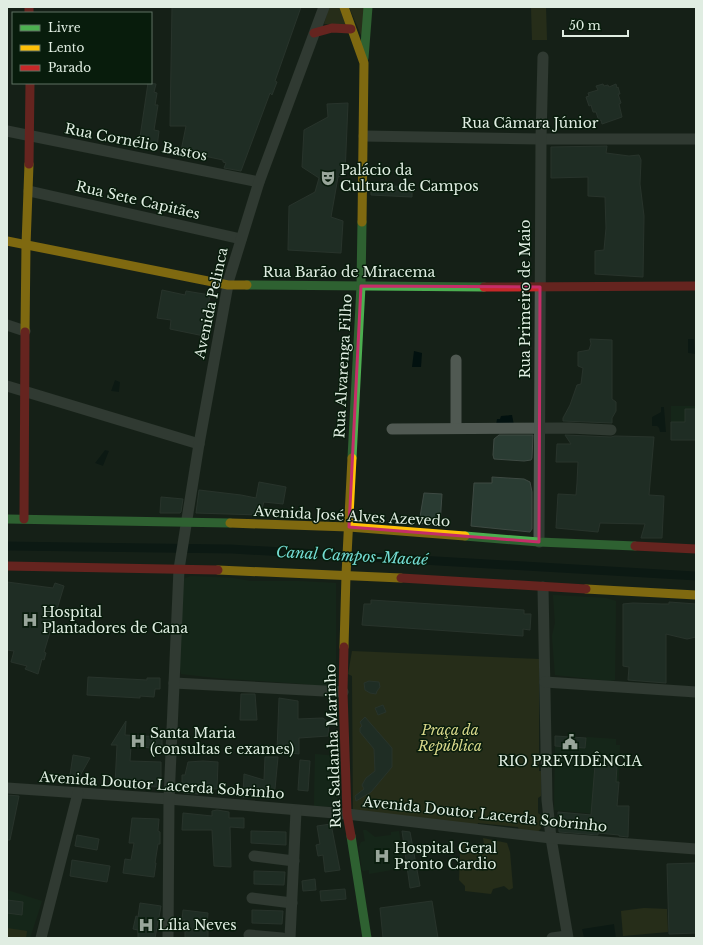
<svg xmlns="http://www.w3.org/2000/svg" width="703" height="945" font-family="'Libre Baskerville',serif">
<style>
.built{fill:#152e1b}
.green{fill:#3a3c1b}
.water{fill:#02110f}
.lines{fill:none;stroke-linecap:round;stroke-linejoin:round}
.canal{stroke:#02110f;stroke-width:9}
.building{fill:#2a3c33;stroke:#3e4a43}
.street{stroke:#505952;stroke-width:11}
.fast{stroke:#4caf50;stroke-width:9}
.slow{stroke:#ffc107;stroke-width:9}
.jam{stroke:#c62828;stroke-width:9}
.marked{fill:none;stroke:#c52d68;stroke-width:3;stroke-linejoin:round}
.labels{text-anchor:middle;stroke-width:3;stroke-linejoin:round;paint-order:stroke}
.street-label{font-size:14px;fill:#e0ede2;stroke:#081c0c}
.poi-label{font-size:14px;fill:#e0ede2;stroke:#081c0c;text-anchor:start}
.park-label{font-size:14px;font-style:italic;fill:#d8d78a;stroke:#081c0c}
.water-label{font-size:15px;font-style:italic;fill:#74ddd5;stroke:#081c0c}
</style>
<rect width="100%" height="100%" fill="#162118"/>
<!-- built -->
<g class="built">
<rect x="671" y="406" width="25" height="34"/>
<path d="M191,576L233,578L250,581H299L336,583V689L304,684L216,678L181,674L179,662L183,579Z"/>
<path d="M553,595L606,598L616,601L615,680L610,681L555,675L552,636L555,623Z"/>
<path d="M586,737L616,739V745H620L617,816L554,810L555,746L585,748Z"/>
<path d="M315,754L337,756V807L314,806Z"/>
<path d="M363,830H366L375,837L391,835V832L399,831L404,866L397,867V869L369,874V870L362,871L359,847L361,842L365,841Z"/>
<path d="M7,890L42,901L30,938H7Z"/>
</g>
<!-- green -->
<g class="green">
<path d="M329,7H341L346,25L324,24Z"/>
<path d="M349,7H365L363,40Z"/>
<path d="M531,7H546L547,40H532Z"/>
<path d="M352,651L539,659V771H541V796L538,798V813L542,816L541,828L538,832L519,830L518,827L478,823L477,826L353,813L352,676L348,674Z"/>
<path d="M483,838L507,843L510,852L513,888L509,890L504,886L493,889L491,894L465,891V886L459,880L460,856L459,843H464L469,850H485Z"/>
<path d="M644,908L667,909L668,932L623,936L621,911Z"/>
<path d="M7,928L27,931L26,938H7Z"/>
</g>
<!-- water -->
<g class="water">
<path d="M688,339H694L695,354L688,353Z"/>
<path d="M414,351L422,353L421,367H412Z"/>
<path d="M115,380L120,382L119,392L111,391Z"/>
<path d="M661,407H664L666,432H660L659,428L657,426H652V417L661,412Z"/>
<path d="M512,415L514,425H496L497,419H500L501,416Z"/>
<path d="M105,450L109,451L103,466L95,463Z"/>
<path d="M614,924L616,938H584L582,929Z"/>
</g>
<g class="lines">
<!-- canal -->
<path class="canal" d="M7,546L231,549L696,576"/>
</g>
<!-- building -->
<g class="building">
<path d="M172,7H301L275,81L277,82L272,95L270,93L241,171L224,168L226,163L223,162V160L181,151L186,126H170Z"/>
<path d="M148,83L156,84L154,92L157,93L155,105H158L154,130L159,131L157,147H154V149L145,148L146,145L139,144Z"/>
<path d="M603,84L604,86L608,85L609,87L616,84L617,88L618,87L620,94H618L621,103L619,104L622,117L602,124L601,120L599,121L596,112H593L591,105L589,106L586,97L589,96L588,93L598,90L596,86Z"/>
<path d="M348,103L345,174L338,177L331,217L343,221L341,253L288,250L289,206L315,192L319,178L302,167L304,130L328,117L327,104Z"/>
<path d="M607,146L606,153L629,156L639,155L641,160L640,184L644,216L643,277L595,274V251L604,250L606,228L605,197L588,196V177L551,178V147Z"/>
<path d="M371,185L412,187V197L371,195Z"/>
<path d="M162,290L185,295L186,291L210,295L205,325L211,327L209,337L170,329L171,320L157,318Z"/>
<path d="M590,339L612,340V399L616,402V411L612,418V423L563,421V418L570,405L577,385L581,384L583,368L578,366V352L589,350L591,344Z"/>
<path d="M685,409H696V440H671V422H685Z"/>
<path d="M499,435H533L532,458L531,460L524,461L494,459L493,455L494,439Z"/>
<path d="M565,435L611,437L615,436L654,437L649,495L664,496L662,538H641L645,524L600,523L598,532L556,528L558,494L576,495L577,483L578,462H556L557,444H571Z"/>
<path d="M492,477L524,479L530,482L532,492V529L530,532L471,526L474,483H492Z"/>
<path d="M259,482L286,487L283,504L264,502L260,515L196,513L199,490L241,495L256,498Z"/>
<path d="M424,493L442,494L440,525L419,523Z"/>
<path d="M161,497L183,499L181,512L180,513H160Z"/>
<path d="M7,582L53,588L55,583L64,586L44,652L46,653L44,660L42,659L38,674L25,669L27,666L11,662L14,651L7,650Z"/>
<path d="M371,600L524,610V614H531L530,630L523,629V636L362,625L364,604H371Z"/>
<path d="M669,602L696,604V637L687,639L666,634V683L628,680L629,667L623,666V604L633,603L662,604H669Z"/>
<path d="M88,677L147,680V678H160V689H155L154,697L140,696V698L87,695Z"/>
<path d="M369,681L379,682L380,687L377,691L376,694L370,693L365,690L364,683Z"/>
<path d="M241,694H255L257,720H240Z"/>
<path d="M279,698L298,701V719L323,718L329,723L328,736L299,738V754L277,751Z"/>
<path d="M383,705L386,712L378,715L375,708Z"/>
<path d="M365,717L392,748V767L371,792L356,801L355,796L364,789L362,785L366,778L375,771L374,749L360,732V728L362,726L360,722Z"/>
<path d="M126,721L125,735L162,737V749L131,746L130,761L161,762V787L115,785L117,745H111Z"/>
<path d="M555,736L586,738L585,748L555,746Z"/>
<path d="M73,755L90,758L76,783L69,782Z"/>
<path d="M265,757H278L275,789L254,790V796L243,797L244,774L264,780Z"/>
<path d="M300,760L310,761L308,791L298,790Z"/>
<path d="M203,761L218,762L217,789H198V794L184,793L182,787V775H185L188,762Z"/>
<path d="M605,764L617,765L616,782H619L617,806H629L628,837L619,836V835L598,833V835L559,832L558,812L591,815L595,765L604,766Z"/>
<path d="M7,795L19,796L10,840H7Z"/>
<path d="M217,810L229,812V818H244V828L230,827L231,867L214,866L212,830H182L183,813L212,816V811Z"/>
<path d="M132,818L159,819L158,831L160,832V844H158L155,863H156L154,877L123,873L125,859L131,860L134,843H129Z"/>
<path d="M331,824L340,870L325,872L323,855L318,856L316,845L320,844L317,826Z"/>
<path d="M251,831L286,832V845L251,843Z"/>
<path d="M402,831L410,832L420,886L410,888Z"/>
<path d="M77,835L99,839L97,850L75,846Z"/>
<path d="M72,860L110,866L107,882L70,876Z"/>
<path d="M696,863V933L669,934L667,864Z"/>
<path d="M254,871L285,872L284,885L254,884Z"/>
<path d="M315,879L316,890L303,891L302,881Z"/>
<path d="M345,889L346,899L321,901L320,891Z"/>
<path d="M7,900L23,902L22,915L7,913Z"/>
<path d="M432,901L438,938H383L380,908Z"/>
<path d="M140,903L161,906L155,938H138V930L133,929L136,916L138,917Z"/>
<path d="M183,910L208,913L207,926H208V938L185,937V920H182Z"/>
<path d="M252,910L283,911L282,924L252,923Z"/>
</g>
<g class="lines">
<!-- street -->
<g class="street">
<path d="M7,131L259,182"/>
<path d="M364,136L541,139H696"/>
<path d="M29,191L241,239"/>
<path d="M7,325L25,331"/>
<path d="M456,360V428"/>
<path d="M7,386L199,444"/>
<path d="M392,429L570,428L611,430"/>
<path d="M539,542L541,139L543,57"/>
<path d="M543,587L547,800L551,838L568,938"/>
<path d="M545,682L696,692"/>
<path d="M174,683L343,692"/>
<path d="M7,788L169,799L347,814L551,838L696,849"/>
<path d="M254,856L294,861"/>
<path d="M252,898L292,903"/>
<path d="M249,935L282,938"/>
<path d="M41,938L78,793"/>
<path d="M168,938L169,799L179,569L199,444L229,279L259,182L324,7"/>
<path d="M290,938L296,811"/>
<path d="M552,938L567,936"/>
</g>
<!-- fast -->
<g class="fast">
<path d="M364,58L368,7"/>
<path d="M247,285L484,287"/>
<path d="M352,458L361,286L362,222"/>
<path d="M7,519L230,523"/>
<path d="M465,536L539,542L635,546"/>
<path d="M351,836L367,938"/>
</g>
<!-- slow -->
<g class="slow">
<path d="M344,7L364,63L362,222"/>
<path d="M7,241L228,285H247"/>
<path d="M25,332L26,245L29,164"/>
<path d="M230,523L349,527L465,536"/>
<path d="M218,570L401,578"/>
<path d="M586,589L696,595"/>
<path d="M344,647L346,575L352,458"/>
</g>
<!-- jam -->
<g class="jam">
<path d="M29,7V13"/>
<path d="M314,33L332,28L351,29"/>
<path d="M29,164L30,83"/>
<path d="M484,287L696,286"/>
<path d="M24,519L25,332"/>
<path d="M635,546L696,549"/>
<path d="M7,566L218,570"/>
<path d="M401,578L586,589"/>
<path d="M344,647L343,692L347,814L351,836"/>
</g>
</g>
<!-- marked area -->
<path d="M0 0H703V945H0ZM361,286L540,287L539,542L349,527Z" fill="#162118" fill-opacity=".55" fill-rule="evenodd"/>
<path class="marked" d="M361,286L540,287L539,542L349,527Z"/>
<!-- icons -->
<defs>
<symbol id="theatre-bare" viewBox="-9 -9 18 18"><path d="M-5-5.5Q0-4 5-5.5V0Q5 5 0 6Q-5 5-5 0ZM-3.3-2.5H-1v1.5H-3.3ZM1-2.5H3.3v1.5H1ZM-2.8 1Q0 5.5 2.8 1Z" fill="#99a69b" stroke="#081c0c" stroke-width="2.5" paint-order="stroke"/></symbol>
<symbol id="hospital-bare" viewBox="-9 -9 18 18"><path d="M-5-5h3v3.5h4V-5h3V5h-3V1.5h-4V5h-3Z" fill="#99a69b" stroke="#081c0c" stroke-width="2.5" paint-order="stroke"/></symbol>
<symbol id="civic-bare" viewBox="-9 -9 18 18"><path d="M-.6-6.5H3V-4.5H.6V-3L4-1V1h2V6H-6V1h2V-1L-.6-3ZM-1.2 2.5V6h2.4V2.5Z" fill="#99a69b" stroke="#081c0c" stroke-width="2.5" paint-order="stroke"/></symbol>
</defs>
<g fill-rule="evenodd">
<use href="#theatre-bare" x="317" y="167" width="22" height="22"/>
<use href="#hospital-bare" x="19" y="609" width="22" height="22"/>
<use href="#hospital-bare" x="127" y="730" width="22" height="22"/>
<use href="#civic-bare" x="559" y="731" width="22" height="22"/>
<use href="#hospital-bare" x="371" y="845" width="22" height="22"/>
<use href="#hospital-bare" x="135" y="914" width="22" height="22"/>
</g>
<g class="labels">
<!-- street labels -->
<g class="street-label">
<text x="530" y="128">Rua Câmara Júnior</text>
<text transform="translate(136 142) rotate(11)" y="5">Rua Cornélio Bastos</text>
<text transform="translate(138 200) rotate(13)" y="5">Rua Sete Capitães</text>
<text x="349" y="277">Rua Barão de Miracema</text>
<text transform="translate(525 299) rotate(-90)" y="5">Rua Primeiro de Maio</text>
<text transform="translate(211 303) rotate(-78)" y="5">Avenida Pelinca</text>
<text transform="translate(343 366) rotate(-87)" y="5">Rua Alvarenga Filho</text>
<text transform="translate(352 516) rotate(3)" y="5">Avenida José Alves Azevedo</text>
<text transform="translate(333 746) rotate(-92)" y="5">Rua Saldanha Marinho</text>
<text transform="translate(162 785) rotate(4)" y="5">Avenida Doutor Lacerda Sobrinho</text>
<text transform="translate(485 814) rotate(6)" y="5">Avenida Doutor Lacerda Sobrinho</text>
</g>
<!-- poi labels -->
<g class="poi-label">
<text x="340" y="175">Palácio da<tspan x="340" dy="16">Cultura de Campos</tspan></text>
<text x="42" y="617">Hospital<tspan x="42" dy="16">Plantadores de Cana</tspan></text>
<text x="150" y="738">Santa Maria<tspan x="150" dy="16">(consultas e exames)</tspan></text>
<text x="570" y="766" text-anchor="middle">RIO PREVIDÊNCIA</text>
<text x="394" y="853">Hospital Geral<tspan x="394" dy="16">Pronto Cardio</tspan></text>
<text x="158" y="930">Lília Neves</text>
</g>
<!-- park labels -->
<g class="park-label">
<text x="450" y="735">Praça da<tspan x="450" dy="16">República</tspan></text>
</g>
<!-- water labels -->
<g class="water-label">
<text transform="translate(352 556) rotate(3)" y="5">Canal Campos-Macaé</text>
</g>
</g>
<!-- border -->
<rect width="703" height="945" fill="none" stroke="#e0ede2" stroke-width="16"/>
<!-- legend -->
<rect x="12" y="12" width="140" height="72" fill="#081c0c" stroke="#5e7062"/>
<rect x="20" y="25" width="20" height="6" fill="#4caf50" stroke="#5e7062"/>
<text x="48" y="32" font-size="12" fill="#e0ede2">Livre</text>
<rect x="20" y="45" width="20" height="6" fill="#ffc107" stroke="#5e7062"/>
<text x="48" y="52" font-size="12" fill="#e0ede2">Lento</text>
<rect x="20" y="65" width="20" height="6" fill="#c62828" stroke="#5e7062"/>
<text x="48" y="72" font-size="12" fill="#e0ede2">Parado</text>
<!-- scale -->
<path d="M563 30v6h65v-6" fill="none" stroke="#e0ede2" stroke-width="2"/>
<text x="569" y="30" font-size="12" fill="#e0ede2" stroke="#081c0c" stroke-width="3" paint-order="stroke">50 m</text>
</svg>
